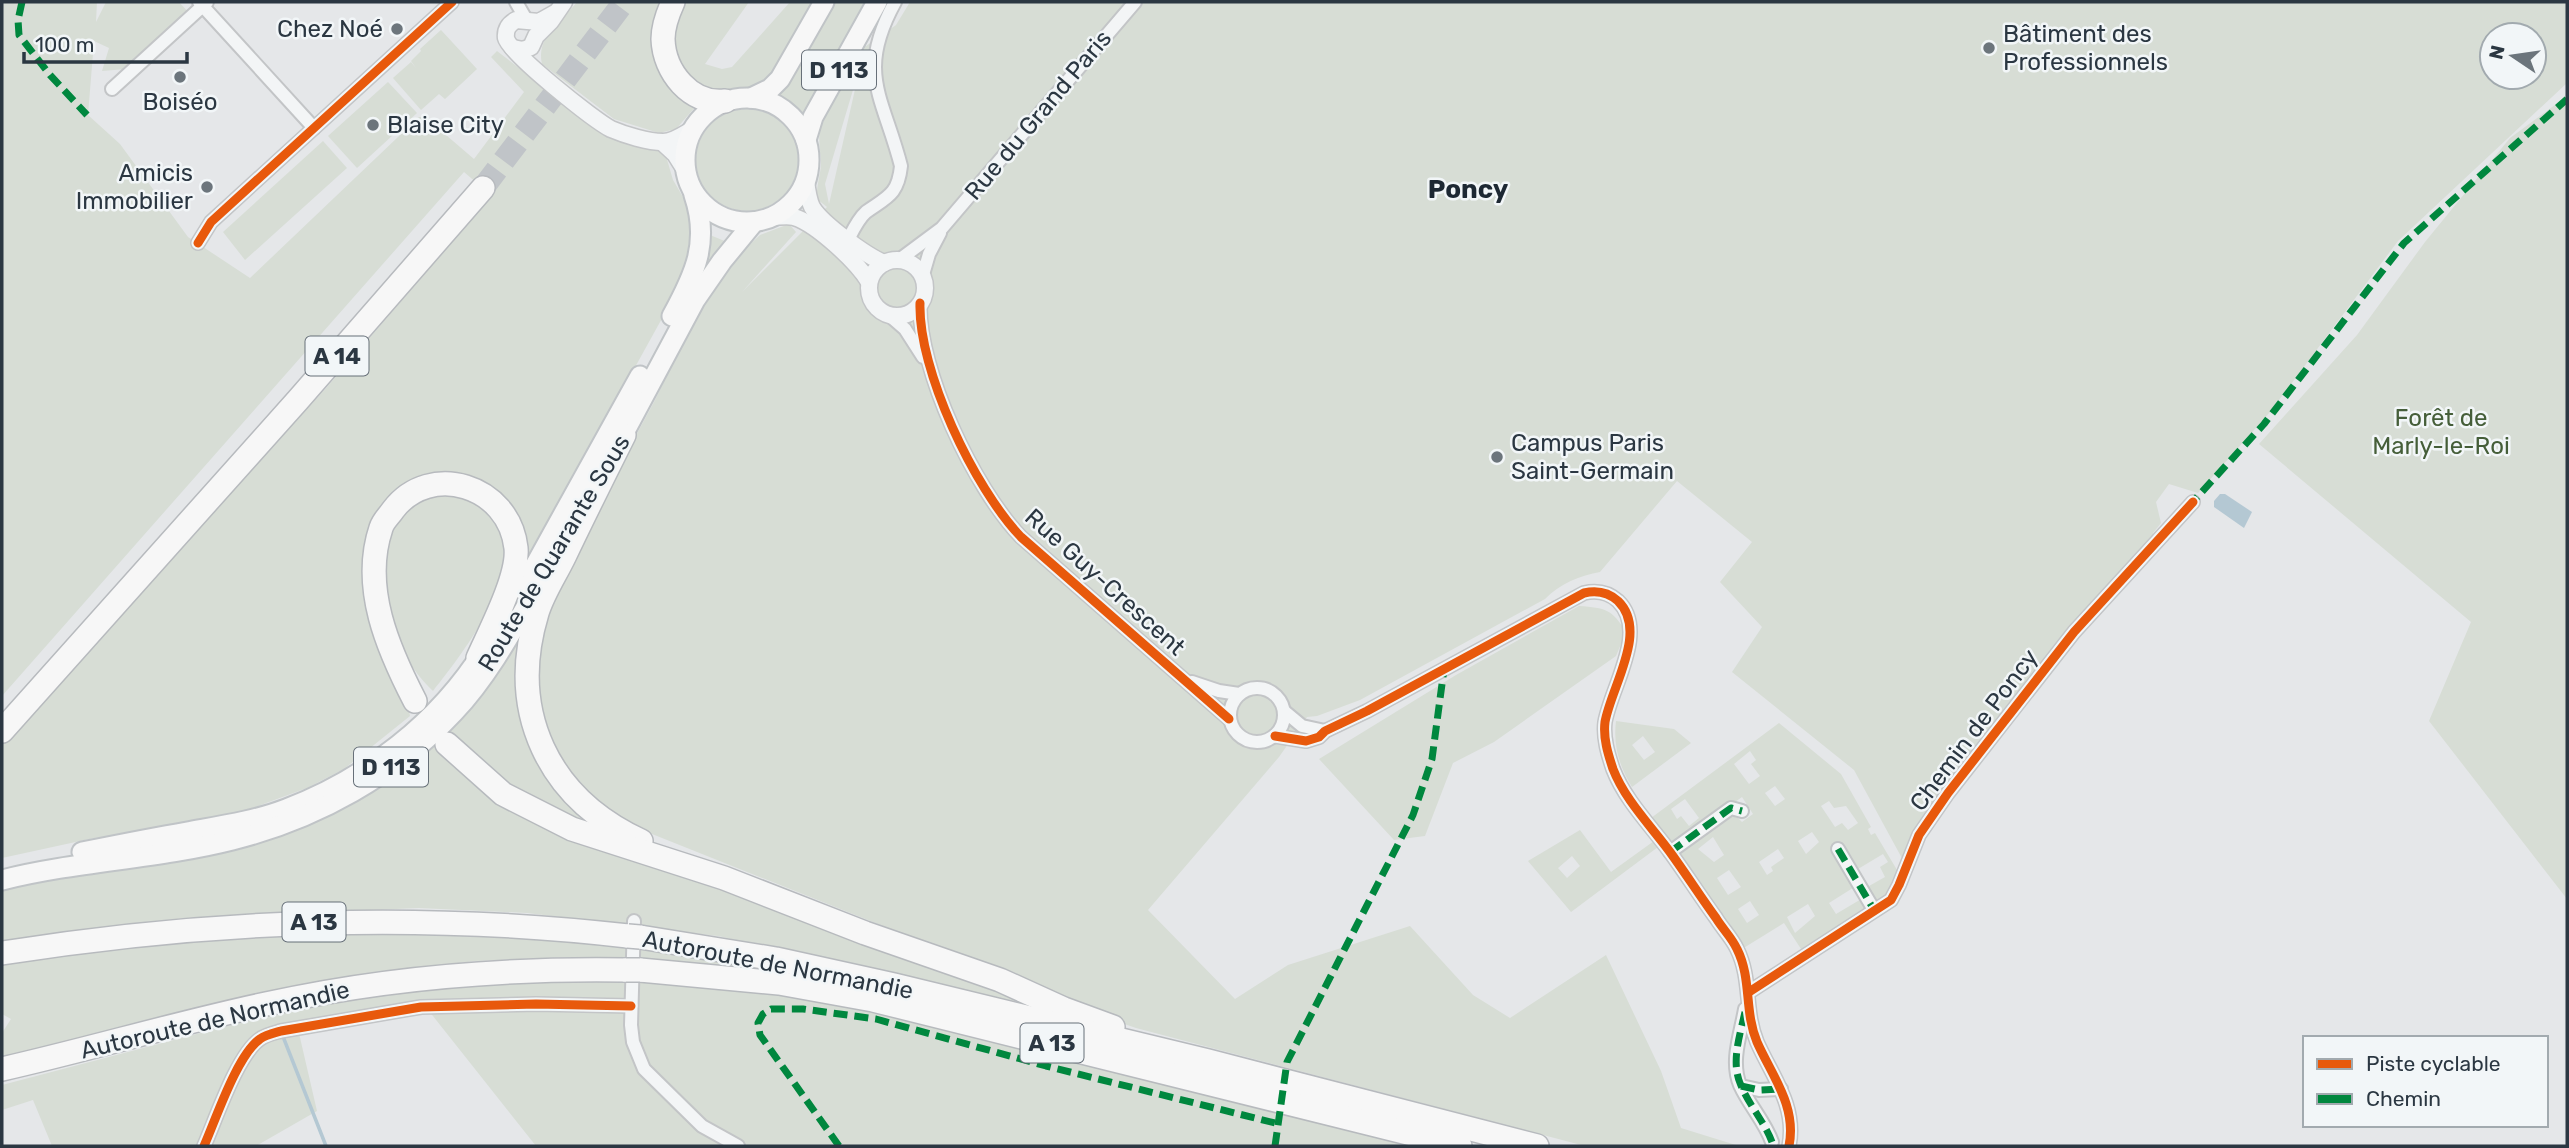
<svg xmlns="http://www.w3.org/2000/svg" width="2569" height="1148" font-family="Rubik,sans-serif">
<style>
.green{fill:#d7ddd5;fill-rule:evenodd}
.water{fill:#b4c8d3}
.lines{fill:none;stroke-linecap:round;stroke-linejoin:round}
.stream{stroke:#b4c8d3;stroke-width:3.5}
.motorway-tunnel{stroke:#c0c4c8;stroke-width:23;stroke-dasharray:23 11;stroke-linecap:butt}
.minor-casing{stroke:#c3c5c7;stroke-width:16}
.tertiary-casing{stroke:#c3c5c7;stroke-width:19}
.primary-casing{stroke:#c0c4c7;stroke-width:23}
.motorway-casing{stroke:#b7babe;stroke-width:26}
.minor{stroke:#f3f5f6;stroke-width:12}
.tertiary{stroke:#f3f5f6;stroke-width:16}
.primary{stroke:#f7f7f7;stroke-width:19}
.motorway{stroke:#f7f7f7;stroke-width:23}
.motorway-bridge-casing{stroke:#b7babe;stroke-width:26;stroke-linecap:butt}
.motorway-bridge{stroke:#f7f7f7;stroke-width:23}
.quiet{stroke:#00873e;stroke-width:7;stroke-dasharray:14 7;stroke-linecap:butt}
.cycleway-casing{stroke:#f2f6f8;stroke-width:13}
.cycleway{stroke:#e8590c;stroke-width:9}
.poi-dot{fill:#6c757c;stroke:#f2f6f8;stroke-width:2.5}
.labels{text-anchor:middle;stroke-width:5;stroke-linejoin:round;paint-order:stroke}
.shield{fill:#f2f6f8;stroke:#677079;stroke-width:2}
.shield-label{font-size:23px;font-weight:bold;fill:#2b3742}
.poi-label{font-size:24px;fill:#2b3742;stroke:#f2f6f8;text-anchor:start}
.street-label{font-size:24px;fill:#2b3742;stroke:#f2f6f8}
.park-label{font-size:24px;fill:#455e39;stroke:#f2f6f8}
.neighbourhood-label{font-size:26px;font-weight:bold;fill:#1d2833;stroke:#f2f6f8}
</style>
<rect width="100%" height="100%" fill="#e5e7e9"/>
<!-- green -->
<g class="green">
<path d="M2,2H97L96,22L106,2H179L190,14L126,69L102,71L109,48L94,41L88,115L120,144L188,237L250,278L419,117H425L474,159L524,92L491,57L497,51L606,135L656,150L666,156L673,180L690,209L691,248L665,313L525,566L511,512L429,478L373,532L410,716L344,769L307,788L225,818L175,828L94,838L2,858V745L327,387L492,196L464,172L2,696Z"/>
<path d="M577,2H666L660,11L696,106L676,129L659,133L614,119L542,64C536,36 561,22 577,2Z"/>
<path d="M683,2H749L705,64L722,69L732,67L790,2H817L779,71L756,89L720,91L703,89L679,66L671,43L672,24Z"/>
<path d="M831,2H870L804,118L792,106L774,95Z"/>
<path d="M910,2H2567V83L2398,241L2270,412L2198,493L2169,484L2156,502L2161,523L2153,533L2155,538L2103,594L1904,862L1854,770L1732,672L1762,627L1720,582L1752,542L1677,481L1600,572C1581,575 1559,584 1545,599L1360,700L1317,716L1307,717L1279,757L1148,910L1235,999L1288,965L1410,926L1473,995L1510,1018L1606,955L1661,1071L1681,1128L1739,1146H1585L1136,1028L1084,1010L928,944L637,828L579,792L542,726L534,653L547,600L654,402L702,304L726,267L760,235L789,224L796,232L742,292L827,207L817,199C816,187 820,177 821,165C821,151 817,139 821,125L864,44L866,46L896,25ZM2492,35H2534V77H2492ZM861,63L829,204L825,184Z"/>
<path d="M441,30L477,69L445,99L439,94L421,110L393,78L411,62L416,68L411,61L421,51L420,49Z"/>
<path d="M388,82L417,113L357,168L328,136Z"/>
<path d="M2567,96V899L2429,721L2471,622L2259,444L2357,335L2425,242L2510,138Z"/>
<circle cx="747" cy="160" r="51"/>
<path d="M323,141L347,168L245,260L223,232Z"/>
<path d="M710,235L727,242L701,273Z"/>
<path d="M460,491L498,516C501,528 506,541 507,553C510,590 456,663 433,691C391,652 358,564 402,514C406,510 411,501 416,499C429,494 446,494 460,491Z"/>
<path d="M1579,606C1606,608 1612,609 1626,632L1616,656L1494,742L1453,763L1425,836L1394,840L1319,759L1456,675Z"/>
<path d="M530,613L525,716L607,829L496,792L994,984L1065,1017L919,980L718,936L527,913L419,908L184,918L2,942V889L322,818Z"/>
<path d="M1616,721L1674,729L1691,743L1632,787C1619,766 1613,745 1616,721ZM1643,736L1655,752L1644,760L1632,745Z"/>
<path d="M1779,723L1841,774L1871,827L1868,829L1871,835L1875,833L1900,875L1887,899L1875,906L1835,844L1832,853L1836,854L1856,886L1829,903L1836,914L1863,898L1870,909L1803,952L1784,923L1742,949L1677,853L1727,815L1738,818L1742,822L1753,814L1742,797L1681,841L1675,840L1670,844L1651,818ZM1750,751L1756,760L1751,764L1760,776L1749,784L1734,764ZM1775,786L1785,799L1775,806L1765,793ZM1685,799L1699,818L1689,826L1681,816L1677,819L1671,809ZM1829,801L1834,808L1846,806L1858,823L1848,830L1842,823L1835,827L1821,806ZM1812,832L1819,842L1806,854L1798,841ZM1713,837L1724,855L1714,862L1698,849ZM1778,849L1784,858L1771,867L1773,871L1767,875L1759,862ZM1883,854L1888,862L1880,867L1885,877L1869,886L1858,869ZM1729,870L1741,887L1728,895L1717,878ZM1750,901L1759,915L1747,923L1738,909ZM1808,904L1815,916L1795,933L1787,917Z"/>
<path d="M1580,830L1611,872L1654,841L1658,847L1571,912L1528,861ZM1572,856L1580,866L1567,878L1558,868Z"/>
<path d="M255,929L563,936L828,978L704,964L570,957L475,961L342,978L2,1061V1033L11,1019L2,1014V962Z"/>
<path d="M581,979L668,982L774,993L883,1012L1415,1146H536L429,1011L298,1029L317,1111L256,1146H52L33,1100L2,1110V1085L246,1021L388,990Z"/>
</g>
<!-- water -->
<path class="water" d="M2220,494H2225L2252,512L2244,528L2214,507V501Z"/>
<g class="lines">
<!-- stream -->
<path class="stream" d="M282,1034L326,1146"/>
<!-- motorway-tunnel -->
<path class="motorway-tunnel" d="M483,188L624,2"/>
<defs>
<g id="minor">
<path d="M199,2L314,128"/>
<path d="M516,2L527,21"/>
<path d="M112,89L207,2"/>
<path d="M848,240C853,230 858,219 866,212C887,197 898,195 901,166C883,96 856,73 895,2"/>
<path d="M198,243L211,222L452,2"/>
<path d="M899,260L942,228L1135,2"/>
<path d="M922,278L929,254L940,233"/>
<path d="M920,303C918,370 974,488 1021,537L1229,719"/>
<path d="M889,315L905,329L923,357"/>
<path d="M1192,682L1219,691L1239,694"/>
<circle cx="1257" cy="715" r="27"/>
<path d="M1284,711L1302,726L1325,731"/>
<path d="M1275,736L1306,741L1319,737L1325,731L1367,711L1584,593C1597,590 1608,592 1618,601C1649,631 1611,687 1605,722C1603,738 1608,754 1613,769C1625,800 1651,826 1670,852C1686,874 1700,896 1716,918C1722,928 1732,938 1737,949C1752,979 1744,1011 1757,1042C1772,1076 1797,1106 1789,1146"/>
<path d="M1838,849L1874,910"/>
<path d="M1670,852L1731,808L1742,811"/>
<path d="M634,921L631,1025L633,1042L644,1069L702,1126L738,1146"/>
<path d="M1749,992L1891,900L1899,885L1919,835L1948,793L2074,632L2193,502"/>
<path d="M1745,1009C1741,1033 1730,1061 1740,1085C1749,1105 1765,1122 1772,1142"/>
<path d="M1741,1086L1759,1090L1781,1089"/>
<path d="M204,1146C216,1119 237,1055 260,1039C265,1035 274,1033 281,1031L421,1007L536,1004L631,1006"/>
</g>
<g id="tertiary">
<path d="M555,13L539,22L516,20C509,24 505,29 506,38C509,53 594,120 611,129C625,135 648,142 663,142C674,142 684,134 693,129"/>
<path d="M513,48L523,50L531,47L536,36L551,21L564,2"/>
<path d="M662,142L675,154L685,170"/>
<path d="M806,180C807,189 808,199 812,207C822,224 867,256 884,263"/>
<path d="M772,217C779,217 787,215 794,217C817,224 858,263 869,282"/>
<circle cx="897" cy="288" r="28"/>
</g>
<g id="primary">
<circle cx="747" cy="160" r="62"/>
<path d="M751,98L770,89L780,79L824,2"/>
<path d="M806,140L813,117L877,2"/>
<path d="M672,316C695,274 710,242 694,195"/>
<path d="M617,446L695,300L722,261L754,222"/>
<path d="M522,589L640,376"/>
<path d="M82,852C117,845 152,838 187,832C220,826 255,821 286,809C366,779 439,722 484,650"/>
<path d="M2,880C77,861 157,859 232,840C317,819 395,775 454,712C490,674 516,624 542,579"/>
</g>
<g id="motorway">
<path d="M673,2C668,13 663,26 663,39C664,72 691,105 725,101"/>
<path d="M624,435C604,475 584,515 565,555C556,574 543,593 537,613C507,712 548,798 641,841"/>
<path d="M415,701C388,649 361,587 381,528C383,521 389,516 393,510C430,461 509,485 516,548C519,576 490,631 478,658"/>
<path d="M2,731L298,400L483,188"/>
<path d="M447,744L503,794L572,829L724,878L865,933L1000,980L1064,1009L1113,1027"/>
<path d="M640,937L776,959L894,985L1208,1061L1537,1146"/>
<path d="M2,953C210,920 419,912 628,936"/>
<path d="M640,970L779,983L873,1000L1460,1146"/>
<path d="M2,1069C90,1049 177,1023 266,1004C384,978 504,968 626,970"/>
</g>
</defs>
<!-- minor casing -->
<use href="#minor" class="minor-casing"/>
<!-- tertiary casing -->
<use href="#tertiary" class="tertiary-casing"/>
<!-- primary casing -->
<use href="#primary" class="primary-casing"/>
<!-- motorway casing -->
<use href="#motorway" class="motorway-casing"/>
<!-- minor -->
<use href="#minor" class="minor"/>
<!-- tertiary -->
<use href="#tertiary" class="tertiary"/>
<!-- primary -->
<use href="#primary" class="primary"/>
<!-- motorway -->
<use href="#motorway" class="motorway"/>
<defs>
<g id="motorway-bridge">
<path d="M628,936L640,937"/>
<path d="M626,970H640"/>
</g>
</defs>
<!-- motorway-bridge casing -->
<use href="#motorway-bridge" class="motorway-bridge-casing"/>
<!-- motorway-bridge -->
<use href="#motorway-bridge" class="motorway-bridge"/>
<!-- quiet -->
<g class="quiet">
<path d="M22,2L18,20L19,35L50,75L87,115"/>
<path d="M2188,507L2264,424L2404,243L2567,99"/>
<path d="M1838,849L1874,910"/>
<path d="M1670,852L1731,808L1742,811"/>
<path d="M1745,1012C1740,1035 1731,1061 1740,1083C1748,1104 1764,1121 1772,1142"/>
<path d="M1741,1086L1759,1090L1781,1089"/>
<path d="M839,1146L760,1035L758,1023L763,1014L771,1009H803L876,1019L1046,1066L1279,1124"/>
<path d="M1275,1146L1287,1062L1413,815L1432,759L1444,669"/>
</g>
<defs>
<g id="cycleway">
<path d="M198,243L211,222L452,2"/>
<path d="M920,303C918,370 974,488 1021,537L1229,719"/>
<path d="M1275,736L1306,741L1319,737L1325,731L1367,711L1584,593C1597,590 1608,592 1618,601C1649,631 1611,687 1605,722C1603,738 1608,754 1613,769C1625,800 1651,826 1670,852C1686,874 1700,896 1716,918C1722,928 1732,938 1737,949C1752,979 1744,1011 1757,1042C1772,1076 1797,1106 1789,1146"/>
<path d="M1749,992L1891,900L1899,885L1919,835L1948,793L2074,632L2193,502"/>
<path d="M204,1146C216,1119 237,1055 260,1039C265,1035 274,1033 281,1031L421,1007L536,1004L631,1006"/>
</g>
</defs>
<!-- cycleway casing -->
<use href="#cycleway" class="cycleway-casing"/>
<!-- cycleway -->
<use href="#cycleway" class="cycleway"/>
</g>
<!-- markers -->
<g class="poi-dot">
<circle cx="397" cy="29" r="7"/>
<circle cx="1989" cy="48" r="7"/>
<circle cx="180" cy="77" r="7"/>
<circle cx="373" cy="125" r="7"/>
<circle cx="207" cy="187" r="7"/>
<circle cx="1497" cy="457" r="7"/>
</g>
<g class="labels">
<!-- shield labels -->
<g class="shield">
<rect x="802" y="50.5" width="74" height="39" rx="5"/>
<rect x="305.5" y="336.5" width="63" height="39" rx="5"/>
<rect x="354" y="747.5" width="74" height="39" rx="5"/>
<rect x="282.5" y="902.5" width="63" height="39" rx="5"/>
<rect x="1020.5" y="1023.5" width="63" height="39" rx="5"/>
</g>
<g class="shield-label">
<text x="839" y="78">D 113</text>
<text x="337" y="364">A 14</text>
<text x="391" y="775">D 113</text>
<text x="314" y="930">A 13</text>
<text x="1052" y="1051">A 13</text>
</g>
<!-- poi labels -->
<g class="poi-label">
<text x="383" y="37" text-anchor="end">Chez Noé</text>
<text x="2003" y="42">Bâtiment des<tspan x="2003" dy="28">Professionnels</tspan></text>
<text x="180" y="110" text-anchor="middle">Boiséo</text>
<text x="387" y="133">Blaise City</text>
<text x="193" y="181" text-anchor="end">Amicis<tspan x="193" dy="28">Immobilier</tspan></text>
<text x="1511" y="451">Campus Paris<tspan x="1511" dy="28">Saint-Germain</tspan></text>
</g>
<!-- street labels -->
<g class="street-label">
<text transform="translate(1038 115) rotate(-50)" y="8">Rue du Grand Paris</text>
<text transform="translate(554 553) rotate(-59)" y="8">Route de Quarante Sous</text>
<text transform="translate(1105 582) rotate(42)" y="8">Rue Guy-Crescent</text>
<text transform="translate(1974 730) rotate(-53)" y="8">Chemin de Poncy</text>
<text transform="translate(778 965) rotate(11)" y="8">Autoroute de Normandie</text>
<text transform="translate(215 1020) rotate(-13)" y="8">Autoroute de Normandie</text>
</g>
<!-- park labels -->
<g class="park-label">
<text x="2441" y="426">Forêt de<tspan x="2441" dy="28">Marly-le-Roi</tspan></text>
</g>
<!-- neighbourhood labels -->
<g class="neighbourhood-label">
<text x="1468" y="198">Poncy</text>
</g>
</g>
<!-- border -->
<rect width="2569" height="1148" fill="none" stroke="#2b3742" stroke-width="7"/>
<!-- legend -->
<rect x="2303" y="1036" width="245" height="91" fill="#f2f6f8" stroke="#a2aaaf" stroke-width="2"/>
<rect x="2317" y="1059" width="35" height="10" fill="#e8590c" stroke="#a2aaaf" stroke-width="2"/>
<text x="2366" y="1071" font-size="21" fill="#2b3742">Piste cyclable</text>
<rect x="2317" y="1094" width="35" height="10" fill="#00873e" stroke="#a2aaaf" stroke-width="2"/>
<text x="2366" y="1106" font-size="21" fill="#2b3742">Chemin</text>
<!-- north arrow -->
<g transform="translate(2513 56) rotate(283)"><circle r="33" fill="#f2f6f8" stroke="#a2aaaf" stroke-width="2"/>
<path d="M0-5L12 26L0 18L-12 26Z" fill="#6c757c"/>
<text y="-10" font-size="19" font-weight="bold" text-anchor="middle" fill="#2b3742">N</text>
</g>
<!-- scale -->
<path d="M24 52v10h163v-10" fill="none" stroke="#2b3742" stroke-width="3.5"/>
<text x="35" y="52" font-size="21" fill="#2b3742" stroke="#f2f6f8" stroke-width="5" paint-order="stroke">100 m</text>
</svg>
